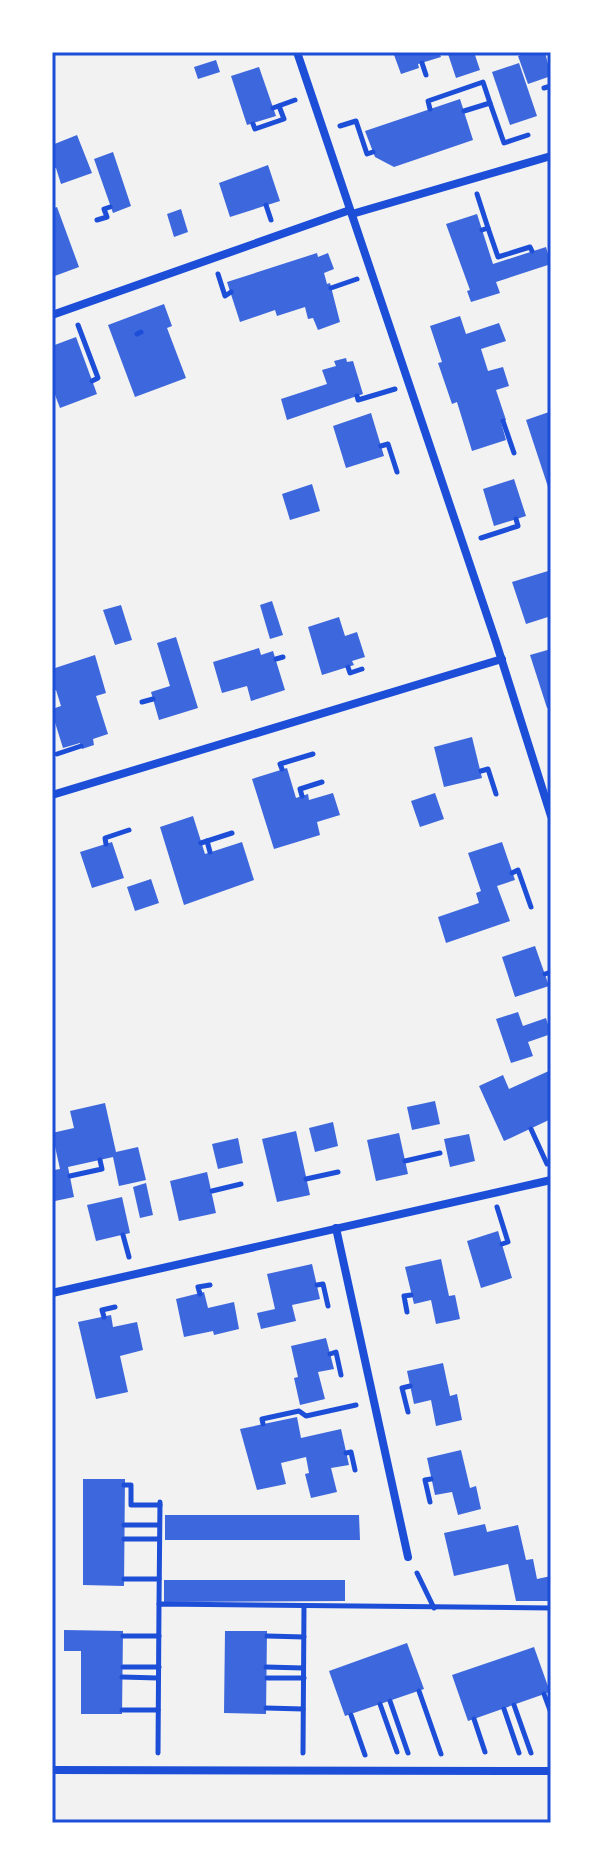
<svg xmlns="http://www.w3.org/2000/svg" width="603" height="1875" font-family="Rubik,sans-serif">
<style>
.building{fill:#3d67dc}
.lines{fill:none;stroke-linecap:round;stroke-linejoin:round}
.path{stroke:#1d4ed8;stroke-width:5}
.minor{stroke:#1d4ed8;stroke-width:8}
.neatline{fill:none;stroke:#1d4ed8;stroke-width:3}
</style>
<rect width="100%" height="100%" fill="#f2f2f2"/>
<!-- building -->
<g class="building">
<path d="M393,52H439L441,57L418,64L419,68L401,74Z"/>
<path d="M455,52H474L480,70L456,78L448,54Z"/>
<path d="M528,52H545L551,76L528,84L518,56Z"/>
<path d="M216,60L220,72L198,79L194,67Z"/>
<path d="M519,63L537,116L510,125L492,72Z"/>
<path d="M259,67L276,116L247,125L231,76Z"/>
<path d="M460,99L473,140L394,167L375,157L365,131Z"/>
<path d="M77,135L92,173L61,184L56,168L52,169V145Z"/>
<path d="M113,152L131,206L113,213L94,159Z"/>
<path d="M268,165L280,201L230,217L219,183Z"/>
<path d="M57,207L79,267L52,277V209Z"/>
<path d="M181,209L188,232L174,237L167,214Z"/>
<path d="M477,214L493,264L546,247L551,264L496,282L500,293L471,302L467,291L470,290L446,224Z"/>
<path d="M317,253L318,257L328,253L334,269L324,273L327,284L330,283L340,322L318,330L313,318L308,319L305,307L277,316L275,310L240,322L227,282Z"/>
<path d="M164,304L172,326L167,328L186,378L135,397L108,325Z"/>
<path d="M460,316L466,334L499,323L506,341L481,349L488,371L503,367L509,386L496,390L506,420L501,422L506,440L472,451L457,402L452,404L438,363L442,362L430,326Z"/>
<path d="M76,337L97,394L60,408L52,387V346Z"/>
<path d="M346,358L347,362L353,361L363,394L287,420L281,399L327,384L322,370L336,366L334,361Z"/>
<path d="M549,412L551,419L550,493L526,420Z"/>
<path d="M371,413L384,456L346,468L333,426Z"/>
<path d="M514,479L526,516L494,526L483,489Z"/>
<path d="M312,484L320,511L290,520L282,494Z"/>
<path d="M548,571L551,580V616L526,624L512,582Z"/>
<path d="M272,601L283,635L270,639L260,605Z"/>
<path d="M121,605L132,640L115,645L103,610Z"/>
<path d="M339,617L345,636L357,632L365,657L352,661L354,665L322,675L308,627Z"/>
<path d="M176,637L198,708L159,720L151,692L170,686L157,643Z"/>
<path d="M259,648L261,655L273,651L285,690L251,701L247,686L222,693L213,662Z"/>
<path d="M551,649V707L547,708L530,655Z"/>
<path d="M95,655L106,693L96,696L108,734L93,739L94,745L82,749L80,743L63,748L52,713V709L61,706L56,690L52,691V669Z"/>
<path d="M472,737L482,778L444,787L434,747Z"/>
<path d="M287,768L296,798L308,794L309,800L333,793L340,815L317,822L320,835L274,849L252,779Z"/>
<path d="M435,793L444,819L420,827L411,801Z"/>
<path d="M193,816L205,854L242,842L254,880L184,905L160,827Z"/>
<path d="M112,842L124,878L92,888L80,852Z"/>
<path d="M502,842L515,880L497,886L510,921L446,943L438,917L479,903L476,893L481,891L468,853Z"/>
<path d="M151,879L159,903L135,911L127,887Z"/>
<path d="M535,946L549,986L515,997L502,957Z"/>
<path d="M518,1012L523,1026L546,1018L551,1034L528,1042L533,1056L511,1063L496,1019Z"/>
<path d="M551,1070V1119L504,1141L479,1086L503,1075L509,1089Z"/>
<path d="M435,1101L440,1124L412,1130L407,1107Z"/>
<path d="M105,1103L116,1152L138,1147L146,1180L119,1186L113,1157L68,1167L74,1197L55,1201L52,1177L55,1176L54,1170L60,1169L52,1133L74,1128L70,1111Z"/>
<path d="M333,1122L338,1146L315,1152L309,1128Z"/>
<path d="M296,1131L310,1195L277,1202L262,1139Z"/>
<path d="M399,1133L408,1174L376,1181L367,1140Z"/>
<path d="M469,1134L475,1161L450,1167L444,1139Z"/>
<path d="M238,1138L243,1163L218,1169L212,1144Z"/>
<path d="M207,1172L216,1213L179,1221L170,1181Z"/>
<path d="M146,1183L153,1215L140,1218L133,1187Z"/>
<path d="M122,1197L130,1233L96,1241L87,1205Z"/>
<path d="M498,1231L512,1278L481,1288L467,1241Z"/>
<path d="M441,1259L449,1296L455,1295L460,1319L436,1324L431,1300L414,1304L405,1267Z"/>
<path d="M312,1264L320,1299L292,1305L296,1321L261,1329L257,1313L275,1309L267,1274Z"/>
<path d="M204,1292L208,1308L234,1302L239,1329L214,1335L213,1331L184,1337L176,1299Z"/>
<path d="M111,1315L113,1327L137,1322L143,1350L120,1356L128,1392L96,1399L78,1322Z"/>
<path d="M326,1338L334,1369L318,1372L325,1399L300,1405L294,1378L298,1377L291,1346Z"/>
<path d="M443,1363L450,1396L457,1394L462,1420L436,1426L431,1400L414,1404L407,1371Z"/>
<path d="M297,1417L301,1438L341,1429L349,1465L331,1468L337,1492L311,1498L305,1474L309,1473L306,1457L281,1463L286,1484L257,1490L240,1429Z"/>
<path d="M461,1450L470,1488L476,1486L481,1509L458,1515L452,1492L435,1495L427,1458Z"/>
<path d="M83,1479H125L124,1586L83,1585Z"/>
<path d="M165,1515H359L360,1540H165Z"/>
<path d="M485,1524L487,1532L518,1525L526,1560L533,1559L537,1579L551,1576V1601H516L508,1564L454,1576L444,1533Z"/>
<path d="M164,1580H345V1601L164,1602Z"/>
<path d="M64,1630L123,1631L122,1714H81V1651H64Z"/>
<path d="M225,1631H267L266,1714L224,1713Z"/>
<path d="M407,1643L424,1689L345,1716L329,1671Z"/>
<path d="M534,1647L550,1692L468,1721L452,1675Z"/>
</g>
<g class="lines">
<!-- path -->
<g class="path">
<path d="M422,63L426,75"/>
<path d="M544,88L551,86"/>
<path d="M273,108L295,100"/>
<path d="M430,109L428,101L483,82L490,103"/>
<path d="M464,111L490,103L504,143L528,135"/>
<path d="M253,124L255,129L284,119L279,106"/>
<path d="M340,126L356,121L367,154L373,152"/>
<path d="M477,194L488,228L482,230"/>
<path d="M266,205L271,220"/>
<path d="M97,220L107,217L104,209L110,207"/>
<path d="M488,228L498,257L530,247L532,251"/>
<path d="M218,274L225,296L231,292"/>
<path d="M331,288L357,279"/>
<path d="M78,325L98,378L92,381"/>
<path d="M137,334L141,332"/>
<path d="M357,396L358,400L395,389"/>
<path d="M503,421L514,453"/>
<path d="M381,446L388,444L397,472"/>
<path d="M481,538L518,526L516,519"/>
<path d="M276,659L283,657"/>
<path d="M348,667L350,673L362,669"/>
<path d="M142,702L153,699"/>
<path d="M57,754L81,746"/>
<path d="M282,769L280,764L313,754"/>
<path d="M481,771L488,769L496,794"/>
<path d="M302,796L300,789L322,782"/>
<path d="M207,841L210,852"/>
<path d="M201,843L232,833"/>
<path d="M106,844L105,838L129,830"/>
<path d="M512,873L518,870L531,907"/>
<path d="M545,974L551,972"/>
<path d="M531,1129L547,1164"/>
<path d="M405,1161L440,1153"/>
<path d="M70,1176L102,1169L100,1160"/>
<path d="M306,1179L338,1172"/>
<path d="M212,1191L241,1184"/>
<path d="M497,1207L508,1242L502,1244"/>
<path d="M123,1235L129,1257"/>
<path d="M317,1285L323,1284L328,1306"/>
<path d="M200,1294L198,1287L210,1285"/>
<path d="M407,1312L404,1296L411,1295"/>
<path d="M104,1317L102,1310L115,1307"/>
<path d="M330,1354L336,1352L341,1375"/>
<path d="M408,1412L402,1388L410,1386"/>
<path d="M263,1424L262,1419L299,1411L306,1416L356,1405"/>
<path d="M346,1453L351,1452L355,1470"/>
<path d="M124,1485H131V1505H160"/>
<path d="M430,1502L425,1480L431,1479"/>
<path d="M124,1525H159"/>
<path d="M124,1539H159"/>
<path d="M417,1573L434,1608"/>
<path d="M124,1579H159"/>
<path d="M159,1604L160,1502"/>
<path d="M123,1636H159"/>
<path d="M267,1636L304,1637"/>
<path d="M123,1667H159"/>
<path d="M266,1667L303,1668"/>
<path d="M122,1677L158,1678"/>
<path d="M267,1678H304"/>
<path d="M419,1691L441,1754"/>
<path d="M544,1694L551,1713"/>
<path d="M390,1701L408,1753"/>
<path d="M380,1704L397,1752"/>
<path d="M514,1705L531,1753"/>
<path d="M266,1708L303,1709"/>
<path d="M504,1709L519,1753"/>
<path d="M122,1710H158"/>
<path d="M351,1715L365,1755"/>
<path d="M474,1719L485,1752"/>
<path d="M158,1753L159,1604L551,1608"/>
<path d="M303,1753L304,1606"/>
</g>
<!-- minor -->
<g class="minor">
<path d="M297,52L496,642L551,816"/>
<path d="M352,214L551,156"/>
<path d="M52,315L350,210"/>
<path d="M52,795L502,659"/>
<path d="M336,1228L408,1557"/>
<path d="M52,1293L551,1180"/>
<path d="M52,1770L551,1771"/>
</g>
</g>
<!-- border -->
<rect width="603" height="1875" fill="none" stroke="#ffffff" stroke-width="108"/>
<rect x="54" y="54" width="495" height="1767" class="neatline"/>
</svg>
